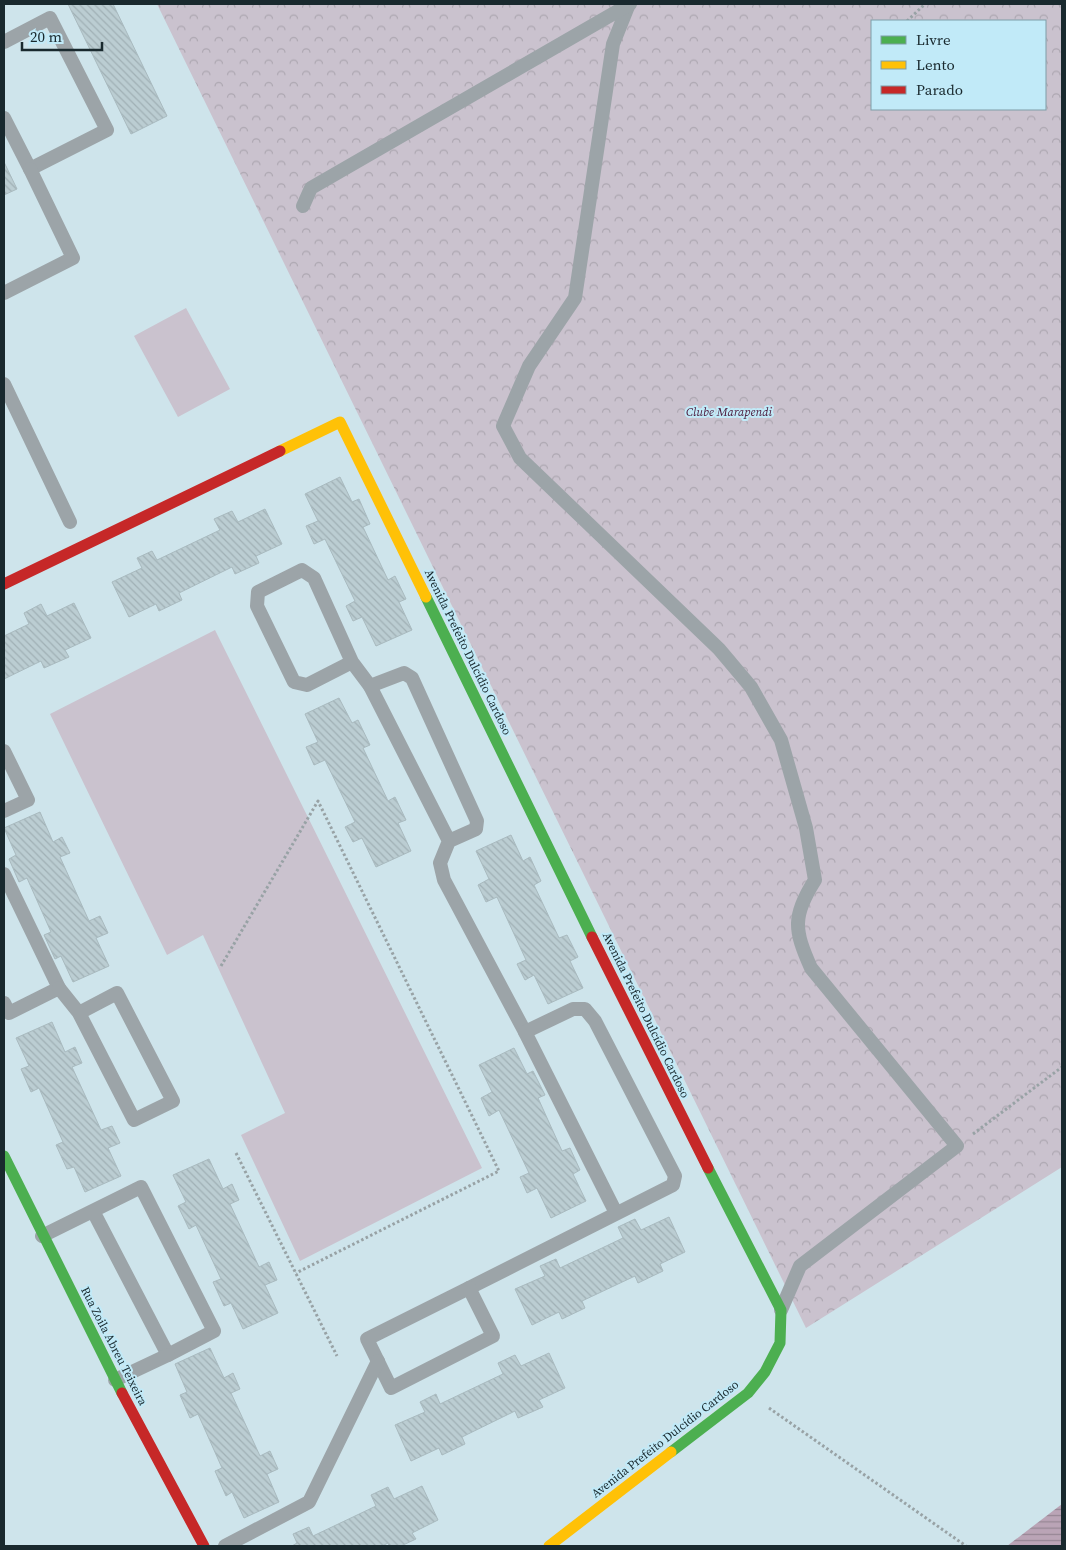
<svg xmlns="http://www.w3.org/2000/svg" width="1066" height="1550" font-family="'Source Serif 4',serif">
<style>
.grass{fill:#cac2ce}
.forest{fill:url(#forest-crowns);fill-rule:evenodd}
.water{fill:url(#water-rules)}
.building{fill:url(#building-back-hatch);stroke:#a9babf}
.lines{fill:none;stroke-linecap:round;stroke-linejoin:round}
.path{stroke:#98a2a5;stroke-width:3;stroke-dasharray:2.5 2.5;stroke-linecap:butt}
.lane{stroke:#9ca4a8;stroke-width:14}
.fast{stroke:#4caf50;stroke-width:11}
.slow{stroke:#ffc107;stroke-width:11}
.jam{stroke:#c62828;stroke-width:11}
.labels{text-anchor:middle;stroke-width:4;stroke-linejoin:round;paint-order:stroke}
.park-label{font-size:12px;font-style:italic;fill:#4a1638;stroke:#c1eaf8}
.street-label{font-size:12px;fill:#19292e;stroke:#c1eaf8}
</style>
<defs>
<pattern id="forest-crowns" width="20" height="18" patternUnits="userSpaceOnUse" patternTransform="scale(1.25)"><rect width="20" height="18" fill="#cac2ce"/><path d="M2 6a3 3 0 1 1 6 0M12 15a3 3 0 1 1 6 0" fill="none" stroke="#ada7b1"/></pattern>
<pattern id="water-rules" width="6" height="5" patternUnits="userSpaceOnUse" patternTransform="scale(1.25)"><rect width="6" height="5" fill="#baa4b6"/><path d="M0 2.5h6" fill="none" stroke="#968694"/></pattern>
<pattern id="building-back-hatch" width="6" height="6" patternUnits="userSpaceOnUse" patternTransform="scale(1.25)"><rect width="6" height="6" fill="#bbcdd2"/><path d="M-1 5l2 2M0 0l6 6M5-1l2 2" fill="none" stroke="#a0b0b5"/></pattern>
</defs>
<rect width="100%" height="100%" fill="#cee4eb"/>
<!-- grass -->
<g class="grass">
<path d="M186,308L230,389L178,417L134,336Z"/>
<path d="M215,630L482,1168L300,1261L241,1135L285,1113L203,935L167,955L50,714Z"/>
</g>
<!-- forest -->
<path class="forest" d="M157,4H1062V1167L806,1328ZM872,21H1045V109H872Z"/>
<!-- water -->
<path class="water" d="M1062,1504V1546H1007Z"/>
<!-- building -->
<g class="building">
<path d="M68,4H113L167,116L131,134Z"/>
<path d="M4,162L17,189L4,195Z"/>
<path d="M340,477L352,502L359,499L370,524L363,527L388,580L395,576L406,599L399,602L412,630L376,646L362,617L353,621L346,606L355,601L325,539L314,544L306,526L318,521L305,494Z"/>
<path d="M265,509L282,544L256,556L259,563L235,574L232,567L179,593L182,600L159,611L156,604L129,617L112,582L142,568L137,558L152,551L157,560L220,530L214,519L232,511L238,522Z"/>
<path d="M74,603L91,638L65,650L69,657L44,668L41,661L4,679V636L29,624L24,613L41,604L47,616Z"/>
<path d="M339,698L352,723L358,720L370,745L363,748L388,801L395,797L406,820L398,823L411,851L376,867L362,838L353,842L345,827L355,822L325,760L314,765L306,747L318,742L305,714Z"/>
<path d="M40,812L53,842L62,837L70,853L60,857L89,921L100,916L108,933L96,938L109,966L73,982L61,956L55,959L44,935L51,932L27,878L19,882L9,859L16,855L4,828Z"/>
<path d="M511,835L523,861L530,857L541,881L534,885L559,938L567,935L578,957L570,961L583,988L548,1004L534,975L525,980L517,964L526,960L497,897L486,902L478,885L489,879L476,851Z"/>
<path d="M52,1022L65,1052L75,1047L82,1063L72,1067L101,1130L112,1126L120,1143L108,1148L121,1176L85,1192L74,1167L67,1169L56,1145L63,1142L39,1088L31,1092L21,1069L29,1066L16,1038Z"/>
<path d="M514,1048L527,1074L533,1071L545,1095L538,1098L562,1151L570,1148L580,1170L573,1174L586,1201L551,1218L537,1188L527,1193L520,1177L529,1173L499,1110L489,1116L481,1098L492,1092L479,1065Z"/>
<path d="M209,1159L223,1189L232,1184L239,1200L230,1204L259,1267L269,1262L277,1280L265,1285L278,1313L243,1329L231,1303L224,1306L213,1282L221,1279L196,1225L189,1229L178,1206L186,1202L173,1175Z"/>
<path d="M669,1217L685,1252L660,1264L663,1271L638,1283L635,1276L582,1301L585,1308L562,1319L559,1312L532,1325L515,1289L545,1276L540,1266L556,1259L560,1268L623,1238L618,1227L635,1219L641,1230Z"/>
<path d="M210,1348L224,1378L233,1373L240,1389L231,1393L260,1456L270,1451L278,1469L267,1474L279,1502L244,1518L232,1492L226,1496L215,1471L222,1468L198,1414L190,1418L180,1395L187,1392L175,1364Z"/>
<path d="M549,1353L565,1388L539,1400L543,1407L518,1418L515,1411L462,1437L465,1444L442,1455L439,1448L411,1461L395,1425L425,1412L420,1402L436,1394L440,1404L503,1374L498,1363L515,1355L521,1366Z"/>
<path d="M422,1486L438,1520L412,1533L416,1539L401,1546H389L388,1543L382,1546H292L297,1543L293,1534L309,1527L313,1536L376,1506L371,1495L388,1487L394,1499Z"/>
</g>
<g class="lines">
<!-- path -->
<g class="path">
<path d="M907,21L925,4"/>
<path d="M221,966L318,801L499,1171L296,1273"/>
<path d="M973,1134L1062,1067"/>
<path d="M236,1153L337,1356"/>
<path d="M769,1408L966,1546"/>
</g>
<!-- lane -->
<g class="lane">
<path d="M629,4L613,44L575,298L529,366L503,426L520,458L719,649L751,687L781,740L806,828L815,880C792,916 794,930 811,968L957,1146L800,1266L781,1310"/>
<path d="M4,42L50,18L107,130L30,169L4,118"/>
<path d="M303,206L311,188L630,4"/>
<path d="M4,293L73,258L30,169"/>
<path d="M4,384L70,522"/>
<path d="M352,662L307,685L294,682L257,606L258,592L302,570L314,578L352,662L370,686"/>
<path d="M4,751L28,800L4,811"/>
<path d="M449,841L370,686L404,673L412,678L477,821L476,829L449,841L440,863L444,880L525,1032"/>
<path d="M4,874L59,988L9,1013L4,1003"/>
<path d="M59,988L79,1013L134,1120L173,1101L117,993L79,1013"/>
<path d="M42,1236L141,1187L214,1331L168,1355L93,1211"/>
<path d="M469,1288L673,1185L675,1176L595,1021L585,1009H573L525,1032L616,1213"/>
<path d="M469,1288L493,1336L391,1388L367,1339Z"/>
<path d="M115,1380L168,1355"/>
<path d="M225,1546L309,1502L378,1361"/>
</g>
<!-- fast -->
<g class="fast">
<path d="M426,597L592,937"/>
<path d="M4,1156L122,1393"/>
<path d="M671,1452L748,1393L765,1372L780,1343L781,1310L708,1168"/>
</g>
<!-- slow -->
<g class="slow">
<path d="M280,451L340,422L426,597"/>
<path d="M549,1546L671,1452"/>
</g>
<!-- jam -->
<g class="jam">
<path d="M4,584L280,451"/>
<path d="M592,937L708,1168"/>
<path d="M122,1393L204,1546"/>
</g>
</g>
<g class="labels">
<!-- park labels -->
<g class="park-label">
<text x="729" y="416">Clube Marapendi</text>
</g>
<!-- street labels -->
<g class="street-label">
<text transform="translate(468 652) rotate(64)" y="4">Avenida Prefeito Dulcídio Cardoso</text>
<text transform="translate(646 1015) rotate(64)" y="4">Avenida Prefeito Dulcídio Cardoso</text>
<text transform="translate(114 1346) rotate(63)" y="4">Rua Zoila Abreu Teixeira</text>
<text transform="translate(665 1439) rotate(-38)" y="4">Avenida Prefeito Dulcídio Cardoso</text>
</g>
</g>
<!-- border -->
<rect width="1066" height="1550" fill="none" stroke="#19292e" stroke-width="10"/>
<!-- legend -->
<rect x="871" y="20" width="175" height="90" fill="#c1eaf8" stroke="#7e9da7"/>
<rect x="881" y="36" width="25" height="8" fill="#4caf50" stroke="#7e9da7"/>
<text x="916" y="45" font-size="15" fill="#19292e">Livre</text>
<rect x="881" y="61" width="25" height="8" fill="#ffc107" stroke="#7e9da7"/>
<text x="916" y="70" font-size="15" fill="#19292e">Lento</text>
<rect x="881" y="86" width="25" height="8" fill="#c62828" stroke="#7e9da7"/>
<text x="916" y="95" font-size="15" fill="#19292e">Parado</text>
<!-- scale -->
<path d="M22 42v8h80v-8" fill="none" stroke="#19292e" stroke-width="2.5"/>
<text x="30" y="42" font-size="15" fill="#19292e" stroke="#c1eaf8" stroke-width="4" paint-order="stroke">20 m</text>
</svg>
